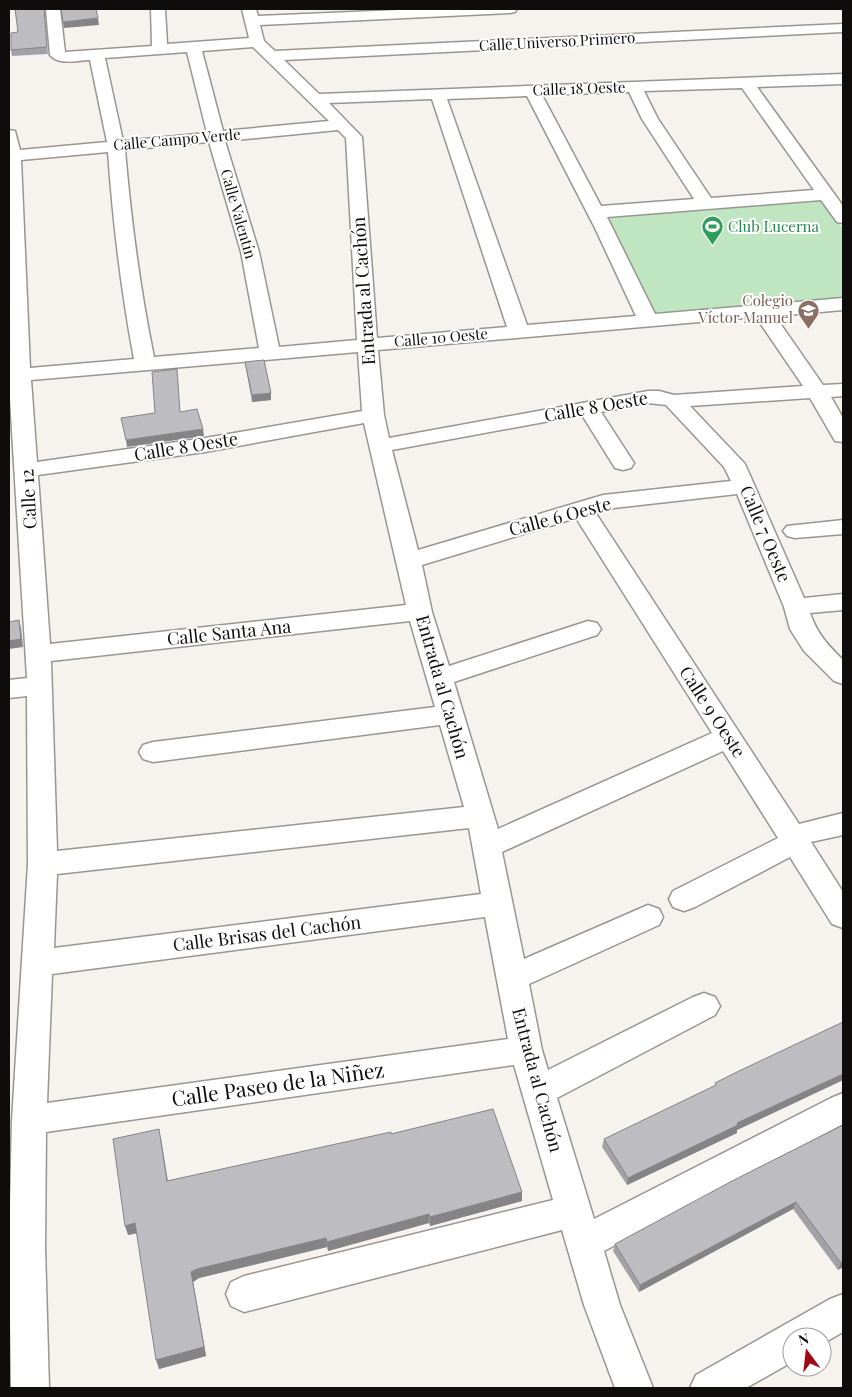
<svg xmlns="http://www.w3.org/2000/svg" width="852" height="1397" font-family="'Playfair Display',serif">
<style>
.green{fill:#c0e5c1}
.lines{fill:none;stroke-linecap:round;stroke-linejoin:round}
.minor-casing{stroke:#999692;stroke-width:3}
.minor{fill:#fff;fill-rule:evenodd}
.wall{fill:#a2a2a6}
.shaded-wall{fill:#848487}
.building{fill:#bcbcc1;stroke:#848487}
.labels{text-anchor:middle;stroke-width:4;stroke-linejoin:round;paint-order:stroke}
.far-street-label{font-size:15px;fill:#0e0d0c;stroke:#fff}
.far-leisure-label{font-size:15px;fill:#27864d;stroke:#fff;text-anchor:start}
.far-education-label{font-size:15px;fill:#785e54;stroke:#fff;text-anchor:end}
.street-label{font-size:18px;fill:#0e0d0c;stroke:#fff}
.near-street-label{font-size:21px;fill:#0e0d0c;stroke:#fff}
</style>
<rect width="100%" height="100%" fill="#f6f3ee"/>
<!-- green -->
<path class="green" d="M820,197L843,229V301L653,317L604,214Z"/>
<g class="lines">
<defs>
<g id="minor">
<path d="M46,9H60L65,52L152,46L151,9H165L167,44L249,38L242,9H256L258,16L422,9H517L515,12L510,13L260,25L264,41L275,51L843,24V32L284,60L319,94L843,74V84L757,87L843,206V223L837,222L821,200L607,217L655,314L843,298V310L775,316L823,385L843,384V396L831,397L843,418V442L835,441L810,398L690,406L745,464L804,598L843,594V610L810,613C818,635 827,644 843,660V684L834,681L804,651L790,629L784,607L737,494L605,509L595,512L799,824L843,813V835L811,842L843,892V928L832,924L790,857L695,907L684,911L673,907L669,899L673,891L778,838L723,751L502,852L524,959L648,905L659,909L663,917L659,925L529,984L542,1050L548,1070L693,997L704,993L715,997L720,1006L715,1015L557,1098L594,1219L831,1098L843,1093V1124L604,1251L620,1305L653,1388H615L584,1305L562,1230L244,1312L231,1306L226,1294L231,1282L244,1276L553,1200L514,1065L46,1132L45,1247L49,1388H11L9,1247L12,1120L28,864L27,696L9,698V680L27,678L9,382V130L15,131L20,150L107,142L90,60C79,60 59,66 50,55ZM253,47L329,121L223,131L202,51ZM187,52L207,133L123,141L105,58ZM742,88L814,190L711,198L658,119L644,91ZM629,92L642,119L694,199L601,206L542,95ZM527,96L595,228L636,316L527,325L447,99ZM432,99L507,327L377,338L362,137L329,103ZM338,130L346,138L357,340L279,347L259,252L225,141ZM209,142L241,252L259,348L154,357C140,289 131,220 125,150ZM108,152C113,222 121,290 134,359L30,368L21,160ZM756,317L803,386L674,395L659,391H648L389,438L384,415L378,350ZM358,352L362,411L205,438L37,462L31,380ZM648,403L666,405L724,467L731,481L603,495L418,550L392,450L582,415L615,468L623,470L631,468L634,463L601,412ZM364,423L406,605L50,644L38,475L205,452ZM576,518L712,733L498,829L454,682L597,635L601,629L597,623L588,621L449,666L432,612L422,565ZM410,621L435,707L153,742L143,745L139,752L143,759L153,762L440,725L464,807L57,851L51,661ZM469,828L481,894L54,948L57,874ZM485,917L508,1039L47,1103L52,974Z"/>
<path d="M843,520V534L795,538L787,536L783,531L787,526Z"/>
<path d="M843,1294V1332L822,1344V1337H792V1362L746,1388H690L696,1375L830,1299Z"/>
</g>
</defs>
<!-- minor casing -->
<use href="#minor" class="minor-casing"/>
<!-- minor -->
<use href="#minor" class="minor"/>
</g>
<!-- wall -->
<g class="wall">
<path d="M44,9L48,54L12,56L11,50L18,32Z"/>
<path d="M245,362L271,393V400L252,402L246,369Z"/>
<path d="M843,1022V1080L737,1130V1133L627,1185L602,1147L604,1139L715,1086V1083Z"/>
<path d="M843,1125V1267L838,1270L793,1209L639,1292L613,1251L615,1244Z"/>
<path d="M391,1134L522,1192V1201L430,1226L429,1223L328,1251L327,1247L199,1278L193,1282L206,1356L159,1369L137,1233L128,1235L161,1138L168,1181Z"/>
</g>
<!-- shaded-wall -->
<g class="shaded-wall">
<path d="M98,18L99,25L64,28L63,22Z"/>
<path d="M271,393V400L252,402V395Z"/>
<path d="M203,429L204,436L127,447L126,440Z"/>
<path d="M19,620L21,628L23,647L9,649V641Z"/>
<path d="M843,1074V1080L737,1130V1133L627,1185L628,1178L737,1123Z"/>
<path d="M522,1192V1201L430,1226V1217Z"/>
<path d="M796,1202L793,1209L639,1292L640,1285Z"/>
<path d="M429,1214V1223L328,1251L327,1242Z"/>
<path d="M135,1223L138,1233L128,1235L125,1226Z"/>
<path d="M326,1238L327,1247L199,1278L193,1282L206,1356L159,1369L156,1360L191,1272L197,1269Z"/>
<path d="M843,1262V1267L838,1270L841,1263Z"/>
</g>
<!-- building -->
<g class="building">
<path d="M15,9H44L47,47L11,50V33L18,32Z"/>
<path d="M61,9H96L98,18L63,22Z"/>
<path d="M264,360L271,393L252,395L245,362Z"/>
<path d="M177,369L180,412L197,409L203,429L126,440L121,418L155,413L152,372Z"/>
<path d="M19,620L21,639L9,641V622Z"/>
<path d="M843,1022V1074L737,1123L738,1125L628,1178L604,1139L716,1085L715,1083L741,1070Z"/>
<path d="M493,1109L522,1192L430,1217L429,1214L327,1242L326,1238L197,1269L191,1272L204,1347L156,1360L135,1223L125,1226L113,1139L159,1129L167,1181L391,1132V1134Z"/>
<path d="M843,1125V1262L841,1263L796,1202L640,1285L615,1244L732,1181Z"/>
</g>
<!-- icons -->
<defs>
<symbol id="stadium-pin" viewBox="-11 -11 22 30"><path d="M0 17L-7.5 6A9.5 9.5 0 1 1 7.5 6Z" fill="#2e9e5b" stroke="#fff"/><path d="M0-5a6.5 5 0 1 0 0 10a6.5 5 0 1 0 0-10ZM-3.5-1.8h7v3.6h-7Z" fill="#fff"/></symbol>
<symbol id="school-pin" viewBox="-11 -11 22 30"><path d="M0 17L-7.5 6A9.5 9.5 0 1 1 7.5 6Z" fill="#8d6e63" stroke="#fff"/><path d="M0-5L7-2L0 1L-7-2ZM-4 1L0 2.5L4 1V4Q0 6-4 4Z" fill="#fff"/></symbol>
</defs>
<g fill-rule="evenodd">
<use href="#stadium-pin" x="700" y="214" width="25" height="34"/>
<use href="#school-pin" x="796" y="298" width="25" height="34"/>
</g>
<g class="labels">
<!-- far-street labels -->
<g class="far-street-label">
<text transform="translate(557 42) rotate(-3)" y="5">Calle Universo Primero</text>
<text transform="translate(579 89) rotate(-2)" y="5">Calle 18 Oeste</text>
<text transform="translate(177 140) rotate(-5)" y="5">Calle Campo Verde</text>
<text transform="translate(238 214) rotate(74)" y="5">Calle Valentín</text>
<text transform="translate(441 338) rotate(-5)" y="5">Calle 10 Oeste</text>
</g>
<!-- far-leisure labels -->
<g class="far-leisure-label">
<text x="728" y="232">Club Lucerna</text>
</g>
<!-- far-education labels -->
<g class="far-education-label">
<text x="793" y="306">Colegio<tspan x="793" dy="17">Víctor Manuel</tspan></text>
</g>
<!-- street labels -->
<g class="street-label">
<text transform="translate(364 291) rotate(-94)" y="6">Entrada al Cachón</text>
<text transform="translate(596 407) rotate(-10)" y="6">Calle 8 Oeste</text>
<text transform="translate(186 447) rotate(-9)" y="6">Calle 8 Oeste</text>
<text transform="translate(29 499) rotate(-93)" y="6">Calle 12</text>
<text transform="translate(560 517) rotate(-15)" y="6">Calle 6 Oeste</text>
<text transform="translate(765 534) rotate(67)" y="6">Calle 7 Oeste</text>
<text transform="translate(229 633) rotate(-6)" y="6">Calle Santa Ana</text>
<text transform="translate(442 687) rotate(74)" y="6">Entrada al Cachón</text>
<text transform="translate(712 712) rotate(57)" y="6">Calle 9 Oeste</text>
<text transform="translate(267 934) rotate(-7)" y="6">Calle Brisas del Cachón</text>
<text transform="translate(537 1080) rotate(75)" y="6">Entrada al Cachón</text>
</g>
<!-- near-street labels -->
<g class="near-street-label">
<text transform="translate(278 1085) rotate(-8)" y="7">Calle Paseo de la Niñez</text>
</g>
</g>
<!-- border -->
<rect width="852" height="1397" fill="none" stroke="#0e0d0c" stroke-width="20"/>
<!-- north arrow -->
<g transform="translate(807 1352) rotate(345)"><circle r="24" fill="#ffffff" stroke="#9f9e9e"/>
<path d="M0-4L9 19L0 12L-9 19Z" fill="#a20614"/>
<text y="-8" font-size="14" font-weight="bold" text-anchor="middle" fill="#0e0d0c">N</text>
</g>
</svg>
